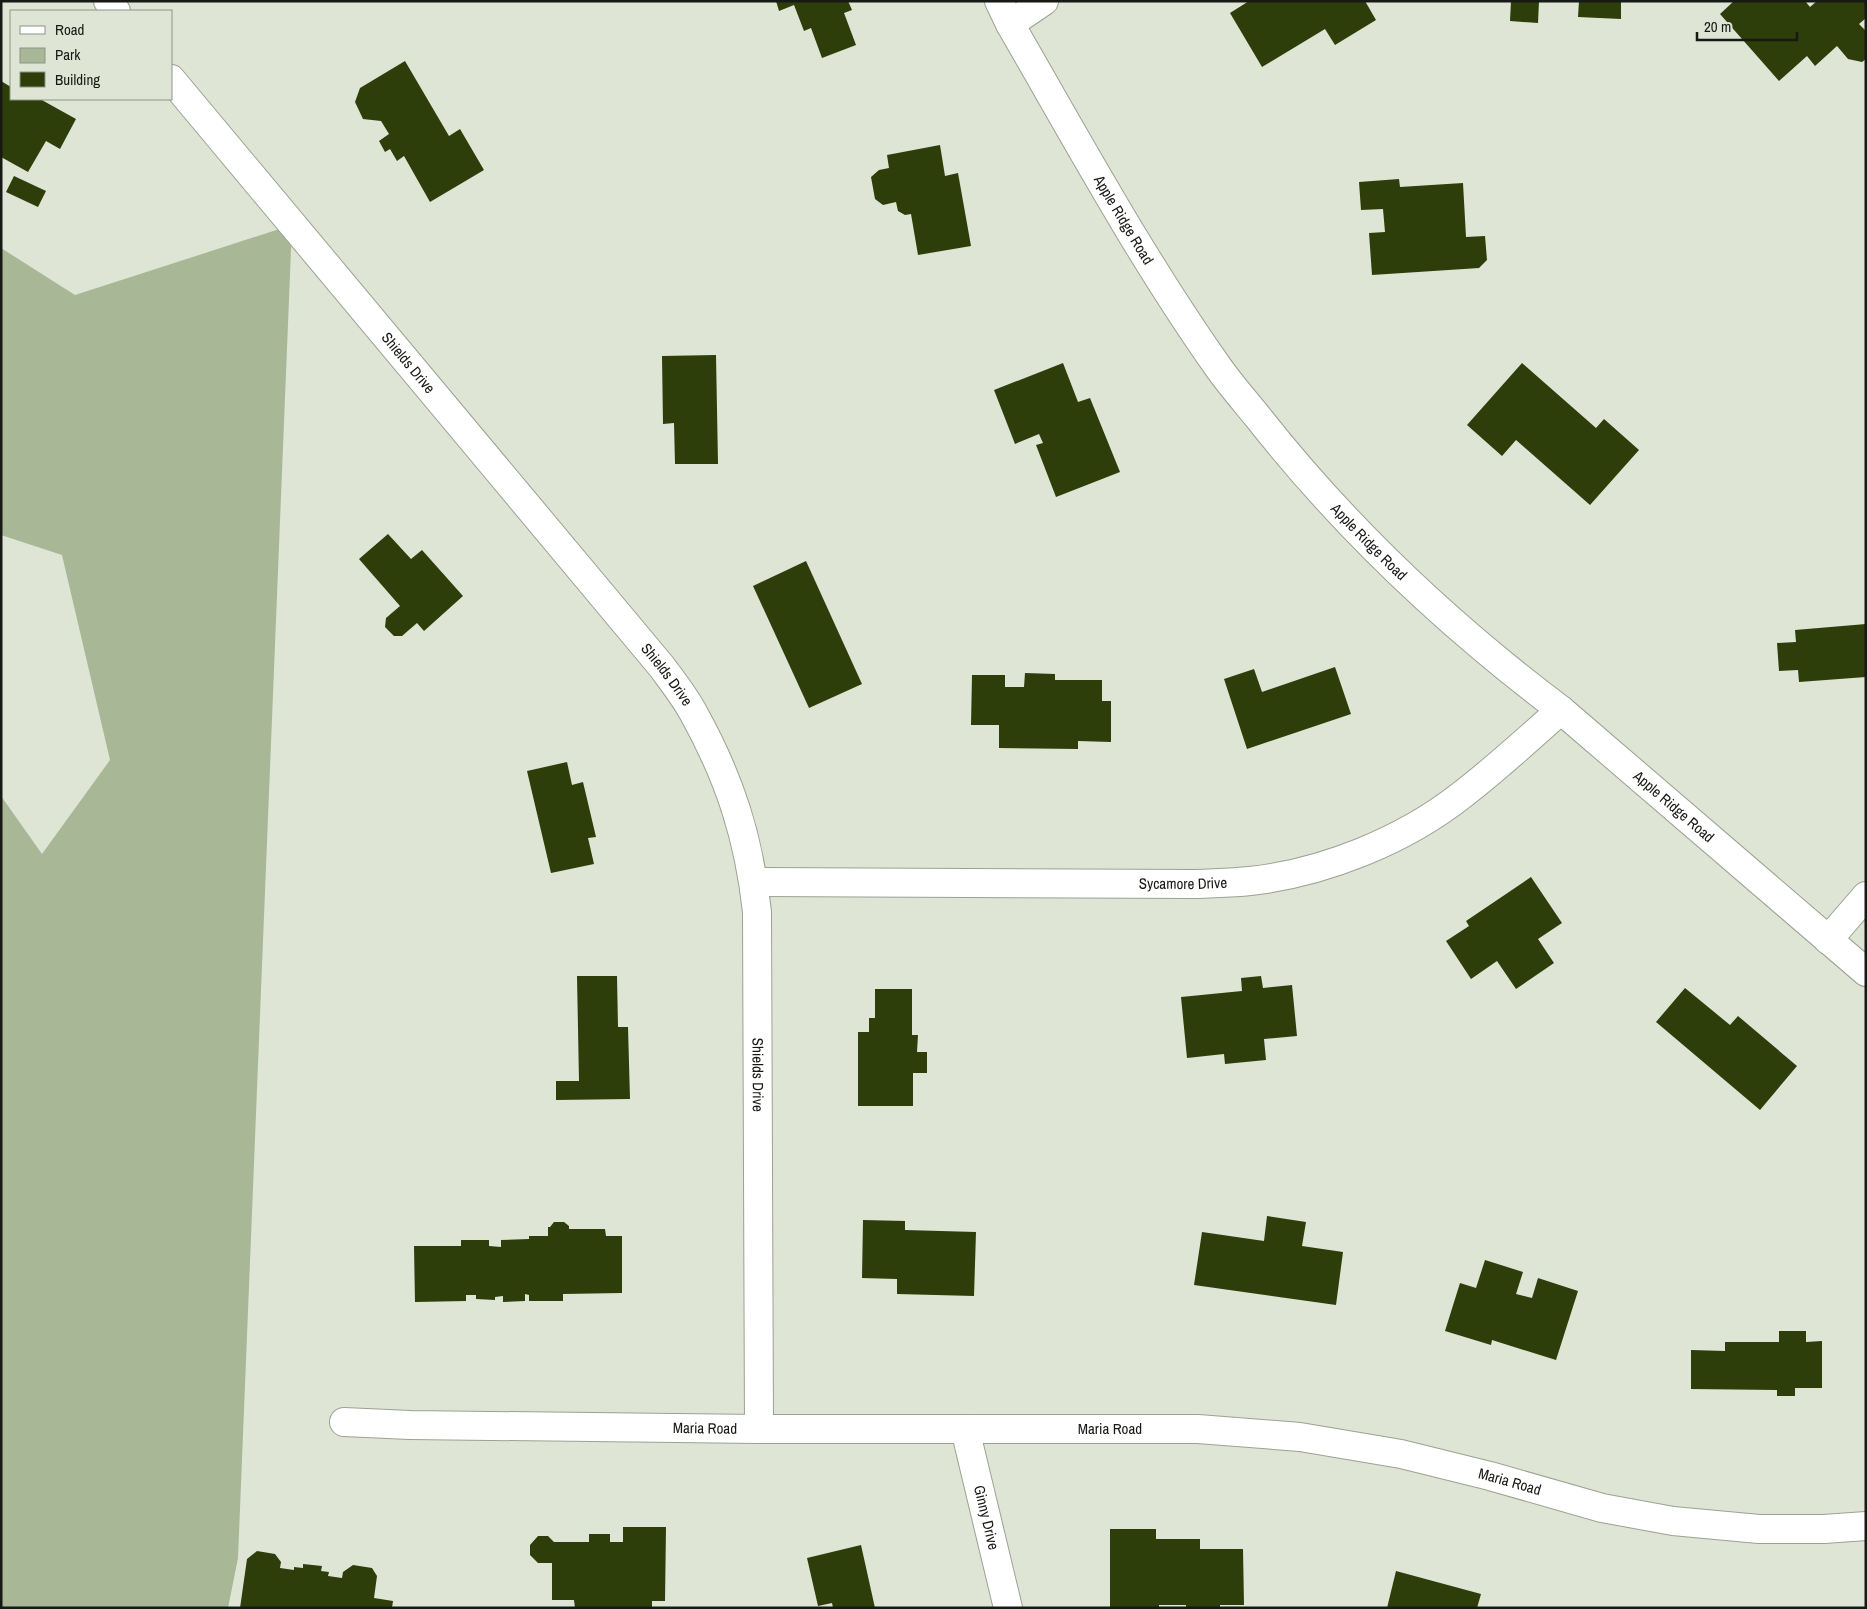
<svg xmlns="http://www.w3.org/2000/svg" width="1867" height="1609" font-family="'Archivo Narrow',sans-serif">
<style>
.green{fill:#a8b795}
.building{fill:#2d3e0a}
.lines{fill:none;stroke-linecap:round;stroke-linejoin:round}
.street-casing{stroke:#9ba292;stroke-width:30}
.street{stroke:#fff;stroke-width:28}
.labels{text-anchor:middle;stroke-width:5;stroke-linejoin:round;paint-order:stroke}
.street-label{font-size:15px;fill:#171914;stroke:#dee5d5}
</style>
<rect width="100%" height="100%" fill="#dee5d5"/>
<!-- green -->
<path class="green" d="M292,225L238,1558L228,1608H1V796L42,854L110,760L62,555L1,535V248L75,295Z"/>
<!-- building -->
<g class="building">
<path d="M776,1H848L852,10L844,13L856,45L822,58L811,28L804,31L794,5L779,11Z"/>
<path d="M1249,1H1365L1376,20L1335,45L1325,29L1262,67L1230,13Z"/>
<path d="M1511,1H1539L1538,23L1510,21Z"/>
<path d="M1579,1H1621V19L1578,17Z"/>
<path d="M1734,1H1805L1810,7L1817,1H1866V18L1859,24L1866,31V59L1862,62L1848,59L1837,46L1815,66L1807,56L1779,81L1720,14Z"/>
<path d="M405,61L449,136L460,129L484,170L430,202L404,156L397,161L390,149L385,152L379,141L389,134L381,121L363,119L355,102L360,88Z"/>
<path d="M1,81L11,87V99H40L76,119L60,149L46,141L28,172L1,157Z"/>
<path d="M940,145L945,176L958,173L971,246L918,255L911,214L905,215L898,211L896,202L883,205L875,199L871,177L879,170L889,168L887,155Z"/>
<path d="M14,176L46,191L38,207L6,192Z"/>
<path d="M1399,179L1400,187L1463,183L1466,237L1485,236L1487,260L1479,268L1372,275L1369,233L1385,232L1383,209L1361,210L1359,182Z"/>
<path d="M716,355L718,464H675L674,423L663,424L662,356Z"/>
<path d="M1063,363L1078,402L1090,398L1120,472L1056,497L1036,445L1043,443L1039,434L1015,444L994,390Z"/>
<path d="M1522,363L1596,428L1604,419L1639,450L1590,505L1516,440L1502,456L1467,425Z"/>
<path d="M388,534L411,559L422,550L463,596L424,631L417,623L402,636H394L385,627L386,618L400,606L359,559Z"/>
<path d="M806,561L862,684L809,708L753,586Z"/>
<path d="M1866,624V677L1799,682L1798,670L1779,671L1777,643L1796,642L1795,630Z"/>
<path d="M1335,667L1351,714L1247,749L1224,679L1254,669L1262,692Z"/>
<path d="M1025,673L1055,674V680H1102V701H1111V742L1078,741V749L999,748V725H971L972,675H1005V687H1024Z"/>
<path d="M567,762L572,785L583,782L596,837L588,838L594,864L551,873L527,771Z"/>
<path d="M1531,877L1562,923L1538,939L1554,963L1516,989L1497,961L1471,979L1446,941L1469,926L1466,921Z"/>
<path d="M577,976H617L618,1027H628L630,1099L556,1100V1081H579Z"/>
<path d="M1261,976L1263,988L1292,985L1297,1036L1264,1039L1266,1060L1225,1064L1224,1054L1187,1058L1181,997L1242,991L1241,978Z"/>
<path d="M1685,988L1730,1025L1738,1016L1797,1066L1760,1110L1656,1022Z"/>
<path d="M875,989H912V1035H918L917,1052H927V1073H913V1106H858V1032H869V1018H875Z"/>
<path d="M1267,1216L1306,1222L1302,1246L1343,1252L1336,1305L1194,1285L1202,1232L1264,1241Z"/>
<path d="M863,1220L905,1221V1230L976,1232L974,1296L897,1294V1279L862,1278Z"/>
<path d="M554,1222H564L569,1226V1229H605L606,1236H622V1293L563,1294V1301H529V1295L525,1294V1301L503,1302V1296L495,1297V1300L476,1299V1295H466V1301L415,1302L414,1246H461V1240H489V1246L501,1247V1240L529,1239V1236H548V1227H550Z"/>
<path d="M1485,1260L1523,1272L1516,1294L1532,1298L1538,1278L1578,1291L1556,1360L1492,1340L1491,1345L1445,1331L1460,1283L1476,1288Z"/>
<path d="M1779,1331H1806V1342L1822,1341V1388H1795V1396H1777V1390L1691,1389V1350L1725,1351V1342H1779Z"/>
<path d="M623,1527H666L665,1601H652V1608H575L574,1600H552V1563H538L530,1555V1545L538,1536H548L554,1542H589V1534H610V1542H623Z"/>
<path d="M1110,1529H1156V1539H1200V1549H1243L1244,1605H1220V1608H1186V1605H1159V1608H1110Z"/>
<path d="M861,1545L875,1608H833L832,1603L818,1606L807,1558Z"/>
<path d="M257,1551L275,1554L281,1562L280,1568L294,1570V1567L303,1568V1564L322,1566L321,1571L329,1572L328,1576L342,1578L343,1572L353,1565L372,1568L377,1576L374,1598L393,1601L392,1608H240L247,1559Z"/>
<path d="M1396,1571L1481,1594L1477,1608H1387Z"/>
</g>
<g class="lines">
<defs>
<g id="street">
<path d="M108,1L116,11"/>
<path id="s1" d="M999,1L1010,24C1077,140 1141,258 1218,367C1230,384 1244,400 1257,416C1345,528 1448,625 1561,710L1866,972"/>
<path d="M1010,24L1044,1"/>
<path id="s2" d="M171,79L662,667C673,682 685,697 694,714C730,779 749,838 757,912L759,1429"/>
<path id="s3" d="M754,882L1196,884C1214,883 1232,883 1250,881C1323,873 1404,841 1463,794C1497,768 1529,738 1561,710"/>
<path d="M1828,940L1866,896"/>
<path id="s4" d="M344,1422L410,1425L759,1429H1198L1300,1437L1401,1454L1490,1476L1602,1508L1673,1521L1759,1529H1824L1866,1526"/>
<path id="s5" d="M965,1429L1008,1608"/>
</g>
</defs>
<!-- street casing -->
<use href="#street" class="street-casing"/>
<!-- street -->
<use href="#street" class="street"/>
</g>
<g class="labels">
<!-- street labels -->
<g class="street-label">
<text dy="5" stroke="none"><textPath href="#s1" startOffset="252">Apple Ridge Road</textPath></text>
<text dy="5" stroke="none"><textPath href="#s2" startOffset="370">Shields Drive</textPath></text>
<text dy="5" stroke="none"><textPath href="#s1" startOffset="658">Apple Ridge Road</textPath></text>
<text dy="5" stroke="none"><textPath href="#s2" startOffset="775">Shields Drive</textPath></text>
<text dy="5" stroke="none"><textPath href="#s1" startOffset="1062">Apple Ridge Road</textPath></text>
<text dy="5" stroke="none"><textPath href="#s3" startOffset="429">Sycamore Drive</textPath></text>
<text dy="5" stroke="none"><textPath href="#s2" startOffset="1195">Shields Drive</textPath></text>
<text dy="5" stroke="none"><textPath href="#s4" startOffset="361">Maria Road</textPath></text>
<text dy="5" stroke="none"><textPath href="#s4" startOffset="766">Maria Road</textPath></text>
<text dy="5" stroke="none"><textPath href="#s4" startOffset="1171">Maria Road</textPath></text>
<text dy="5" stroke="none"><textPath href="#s5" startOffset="91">Ginny Drive</textPath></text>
</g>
</g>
<!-- border -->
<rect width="1867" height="1609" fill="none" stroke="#171914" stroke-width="5"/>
<!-- legend -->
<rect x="10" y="10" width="162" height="90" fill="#dee5d5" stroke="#8e9388"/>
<rect x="20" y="26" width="25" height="8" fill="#ffffff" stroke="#8e9388"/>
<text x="55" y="35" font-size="15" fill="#171914">Road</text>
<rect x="20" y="48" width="25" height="15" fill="#a8b795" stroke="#8e9388"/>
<text x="55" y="60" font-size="15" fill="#171914">Park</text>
<rect x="20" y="72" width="25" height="15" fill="#2d3e0a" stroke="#8e9388"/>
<text x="55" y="85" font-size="15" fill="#171914">Building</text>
<!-- scale -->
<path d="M1697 32v8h100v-8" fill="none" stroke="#171914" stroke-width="2.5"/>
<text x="1704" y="32" font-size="15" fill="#171914" stroke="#dee5d5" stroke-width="4" paint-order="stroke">20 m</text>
</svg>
